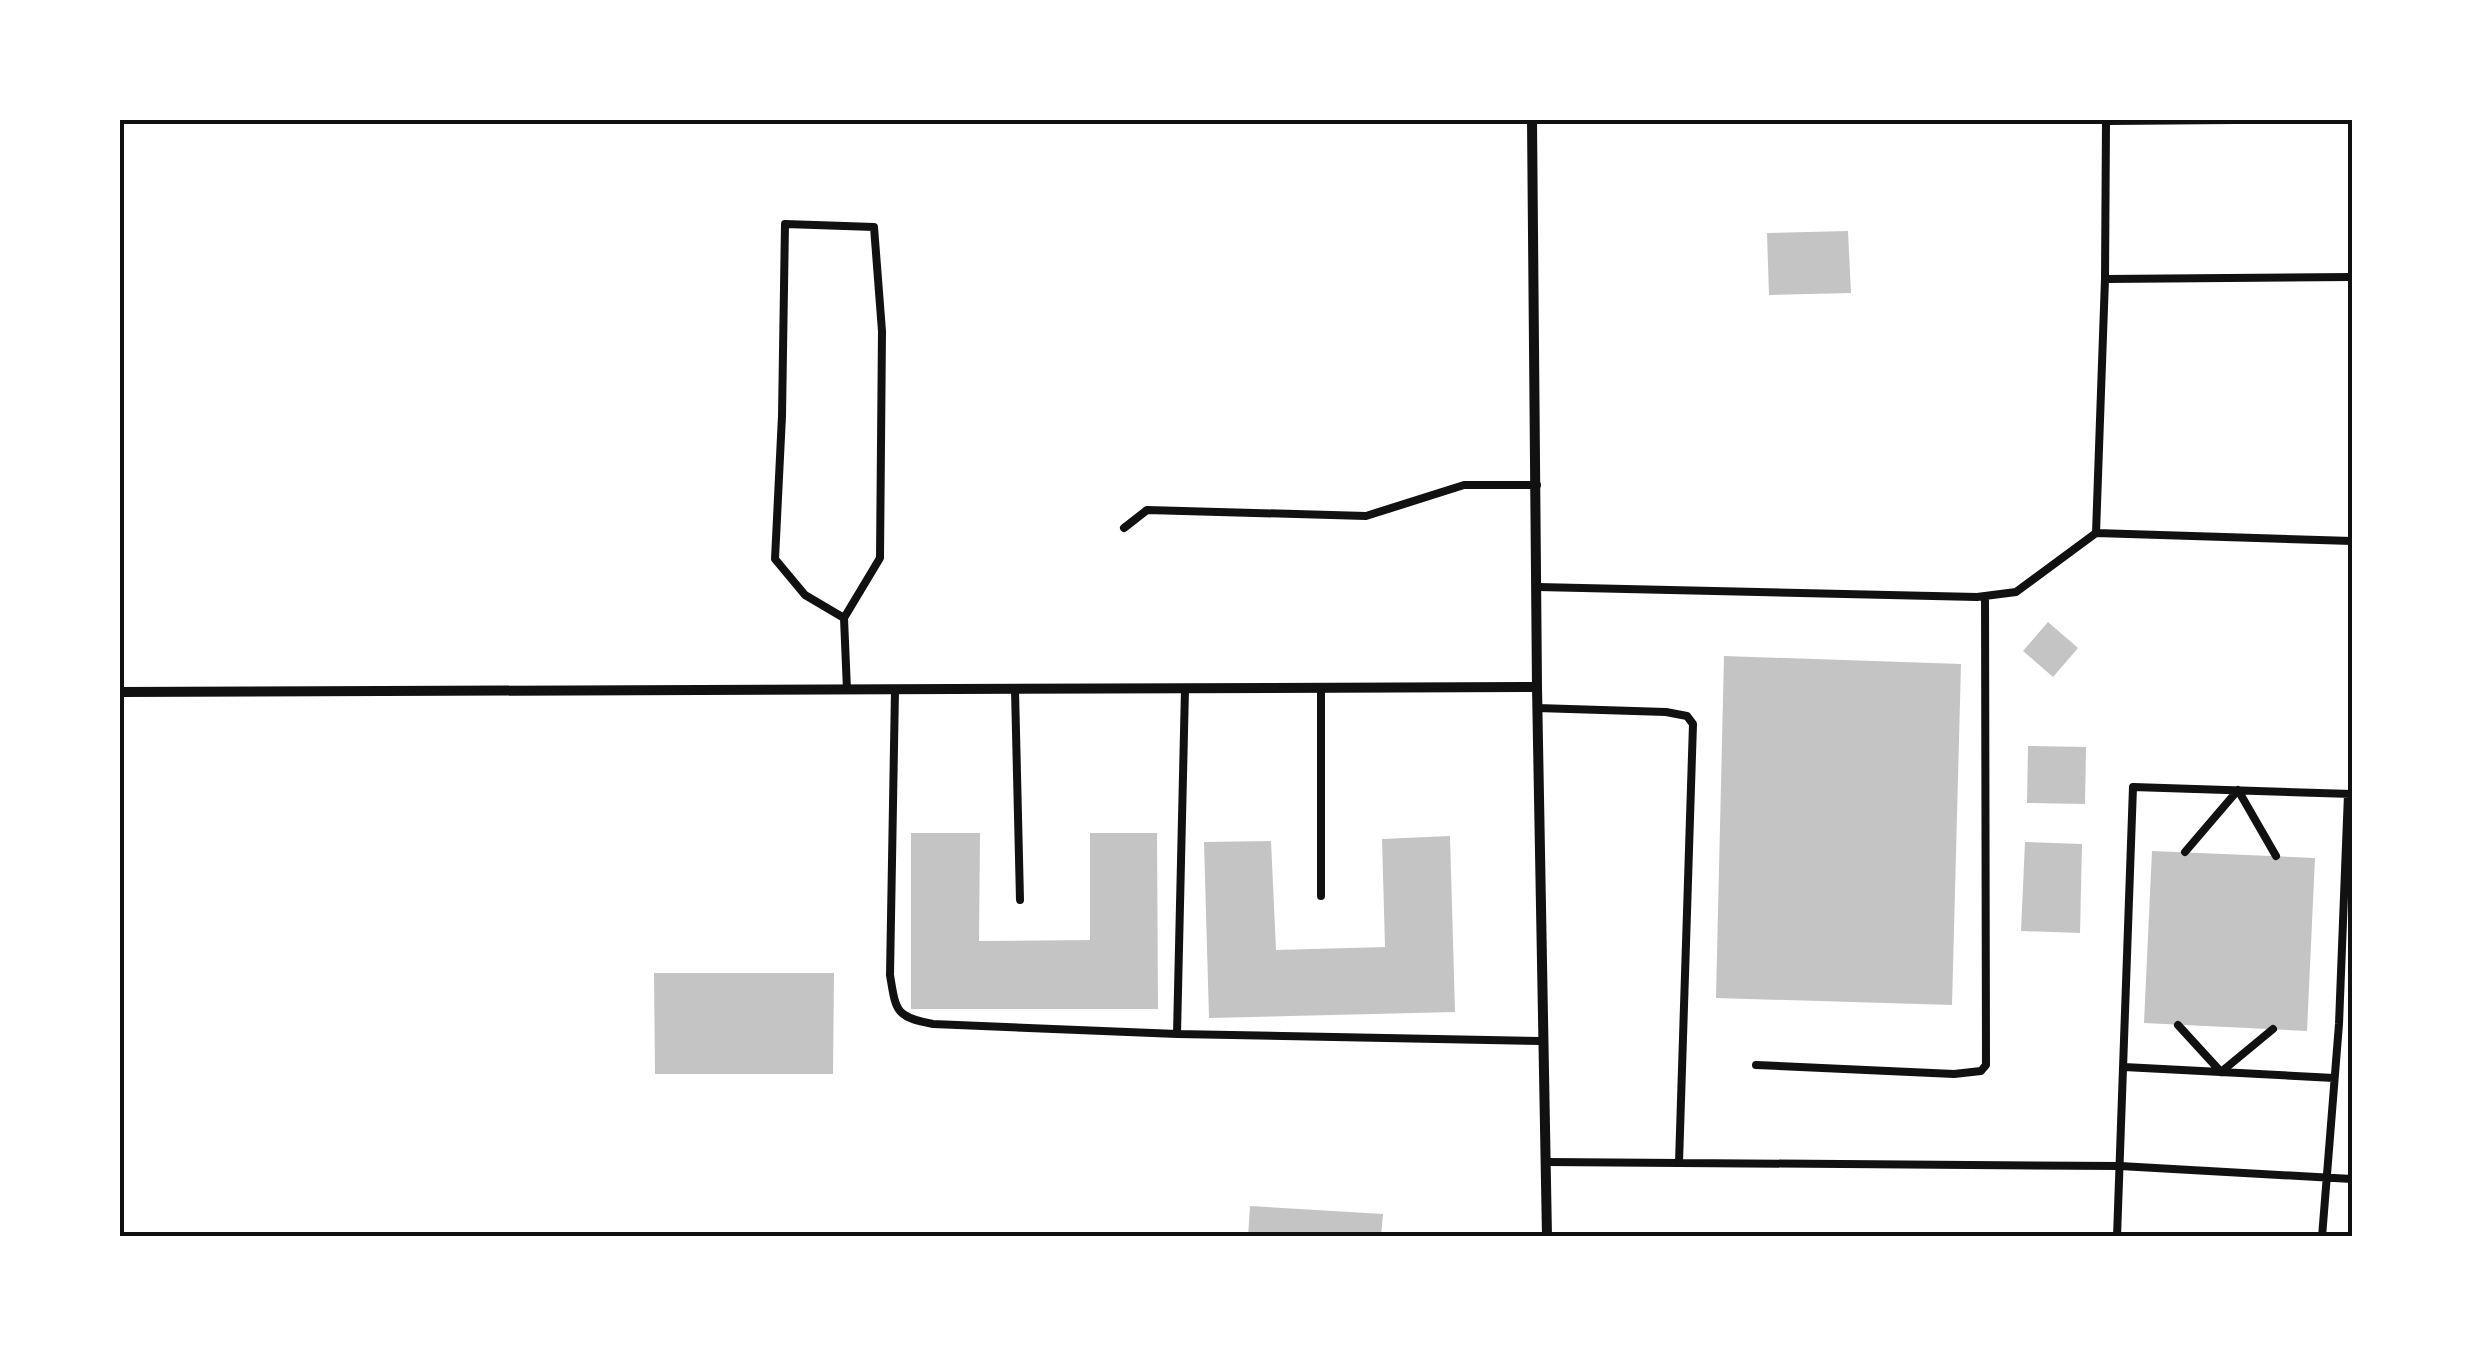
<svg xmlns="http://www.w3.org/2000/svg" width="2472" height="1357" font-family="'PT Sans',sans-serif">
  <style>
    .building { fill: #c4c4c4 }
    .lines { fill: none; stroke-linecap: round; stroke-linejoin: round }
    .service { stroke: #111; stroke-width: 8 }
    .minor { stroke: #111; stroke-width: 10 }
    .neatline { fill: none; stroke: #111; stroke-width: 4 }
  </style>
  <rect width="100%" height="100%" fill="#fff"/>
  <path class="building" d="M1848 231 1851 293 1769 295 1767 233Z
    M2048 622 2078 648 2053 677 2023 651Z
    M1724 656 1961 664 1952 1005 1716 998Z
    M2028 746 2086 747 2085 804 2027 803Z
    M911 833H980L979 941 1090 940V833H1157L1158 1009H911Z
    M1450 836 1455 1012 1209 1018 1204 842 1271 841 1276 950 1385 947 1382 839Z
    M2025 842 2082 844 2080 933 2021 931Z
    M2152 851 2315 858 2307 1031 2144 1023Z
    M654 973H834L833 1074H655Z
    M1250 1206 1383 1214 1381 1237H1248Z"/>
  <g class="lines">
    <path class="service" d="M2105 279 2352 277
      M1124 528 1147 510 1366 516 1464 485H1537
      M2096 533 2105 279 2106 121 2235 120
      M1538 587 1977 597 2016 592 2096 533 2352 541
      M844 618 805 595 775 559 782 416 785 224 874 227 882 331 880 558 844 618 847 690
      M895 690 890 975C896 1011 895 1017 933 1024L1177 1034 1543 1041
      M1015 690 1020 900
      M1537 708 1666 712 1687 716 1693 724 1679 1163
      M2185 852 2238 790 2276 856
      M1321 896V688
      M2178 1025 2221 1072 2273 1029
      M1177 1034 1185 689
      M1756 1065 1954 1074 1981 1071 1986 1065 1985 596
      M2124 1067 2334 1078
      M1546 1162 2120 1166 2352 1179
      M2117 1237 2133 787 2352 794
      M2322 1237 2339 1024 2348 794"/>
    <path class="minor" d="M1532 120 1537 687 1547 1237
      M120 692 1537 687"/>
  </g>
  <rect width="2472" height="1357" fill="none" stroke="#ffffff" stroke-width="245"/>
  <rect x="122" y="122" width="2228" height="1112" class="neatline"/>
</svg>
